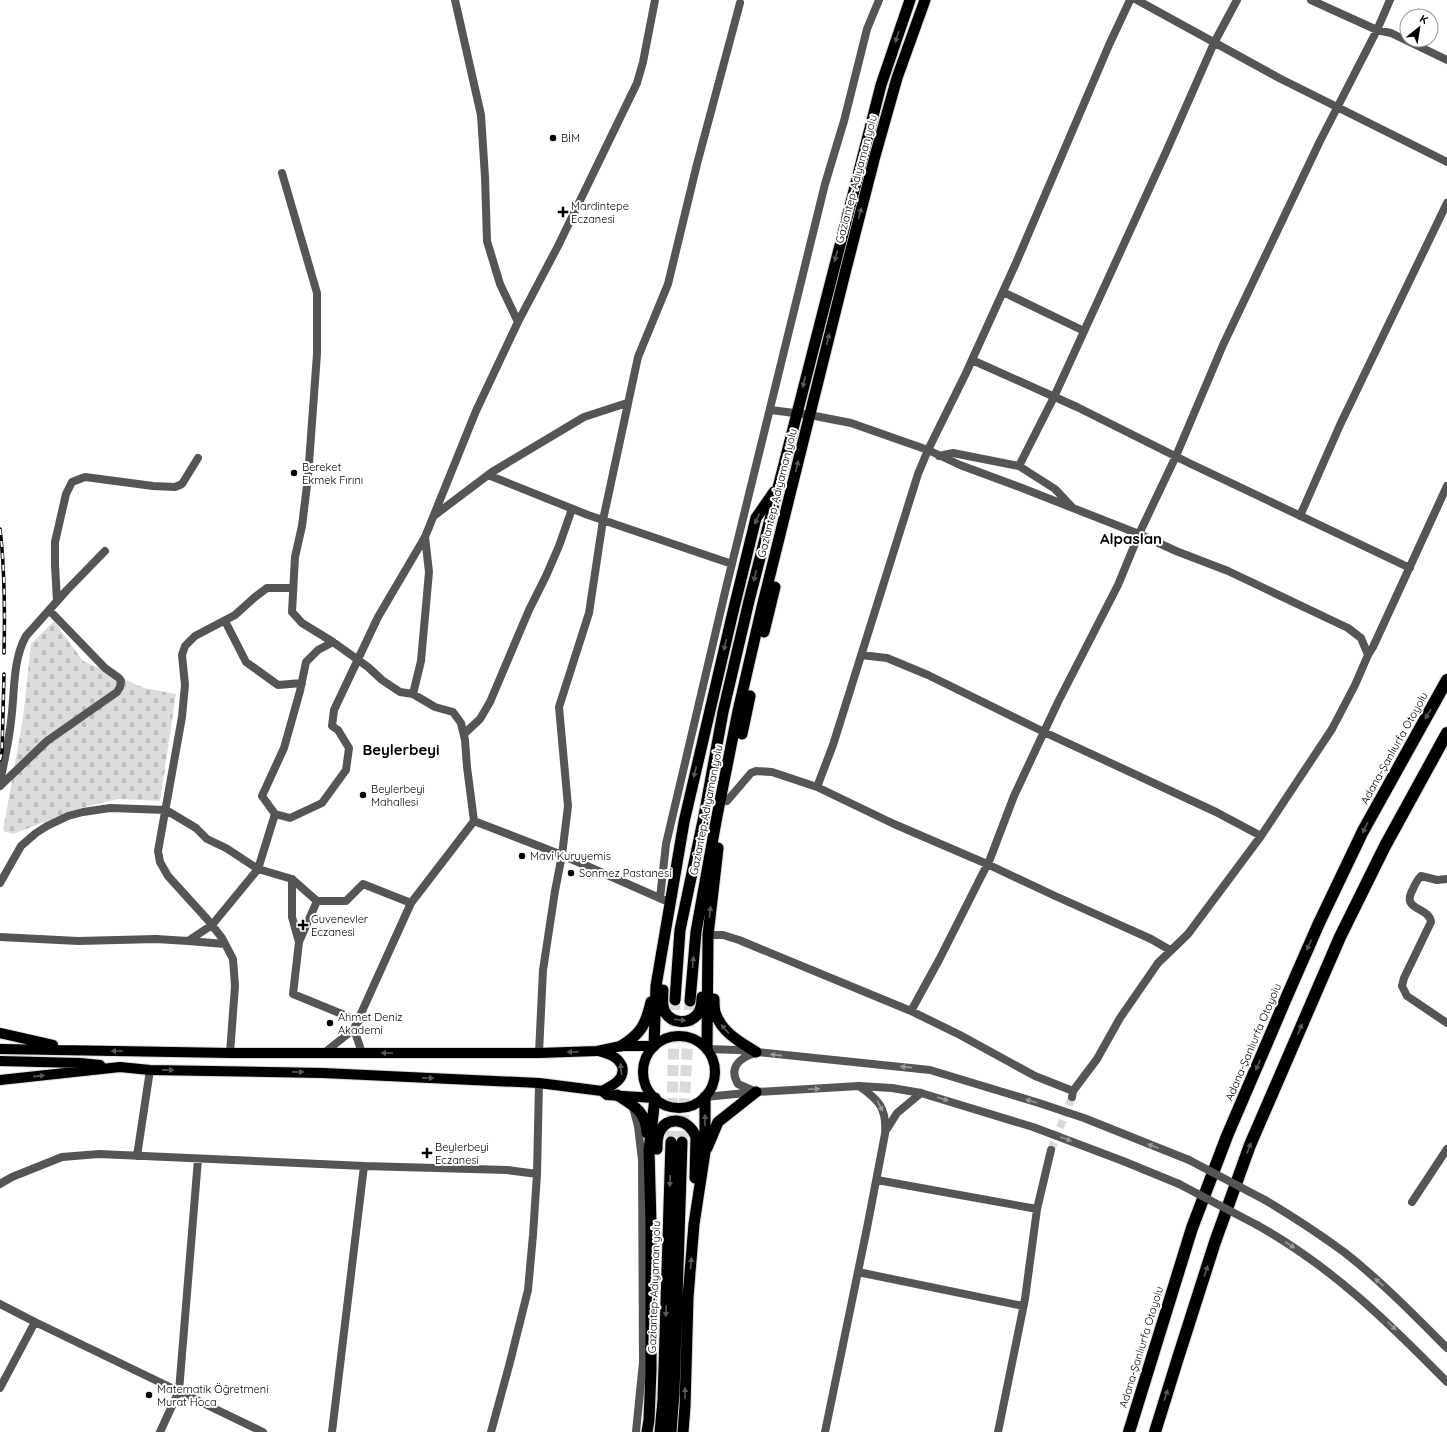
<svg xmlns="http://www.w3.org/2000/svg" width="1447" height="1432" font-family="Quicksand,sans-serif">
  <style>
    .cemetery { fill: url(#cemetery-stones) }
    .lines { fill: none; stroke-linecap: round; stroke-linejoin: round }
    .minor-tunnel { stroke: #d9d9d9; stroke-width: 8; stroke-dasharray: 8 4; stroke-linecap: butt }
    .trunk-tunnel { stroke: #d9d9d9; stroke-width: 11; stroke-dasharray: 11 5.5; stroke-linecap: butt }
    .primary-casing { stroke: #dbdbdb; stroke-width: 12 }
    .trunk-casing { stroke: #dbdbdb; stroke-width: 13 }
    .motorway-casing { stroke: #dbdbdb; stroke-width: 14 }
    .minor { stroke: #555; stroke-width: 8 }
    .tertiary { stroke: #555; stroke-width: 8 }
    .primary { stroke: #000; stroke-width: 10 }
    .trunk { stroke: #000; stroke-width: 11 }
    .motorway { stroke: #000; stroke-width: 12 }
    .rail-casing { stroke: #000; stroke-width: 3.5 }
    .rail { stroke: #fff; stroke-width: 2; stroke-dasharray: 6; stroke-linecap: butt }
    .tertiary-bridge { stroke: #555; stroke-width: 8 }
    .oneway { fill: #595959 }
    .oneway2 { fill: #999 }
    .poi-dot { fill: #000; stroke: #fff; stroke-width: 1.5 }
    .labels { text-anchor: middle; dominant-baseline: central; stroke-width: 4; stroke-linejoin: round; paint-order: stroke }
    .poi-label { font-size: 11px; fill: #000; stroke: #fff; text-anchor: start }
    .street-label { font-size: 11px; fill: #000; stroke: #fff }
    .district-label { font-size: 15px; font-weight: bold; fill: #000; stroke: #fff }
  </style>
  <defs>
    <pattern id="cemetery-stones" width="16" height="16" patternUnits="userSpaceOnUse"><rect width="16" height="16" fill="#dcdcdc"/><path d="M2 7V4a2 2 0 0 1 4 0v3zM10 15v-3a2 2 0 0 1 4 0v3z" fill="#bbb"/></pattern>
  </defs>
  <rect width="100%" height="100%" fill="#fff"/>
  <path class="cemetery" d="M54 621 83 661 144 688 176 694 160 801 118 799 81 808 13 834 3 831 23 718 31 644Z"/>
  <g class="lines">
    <path class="minor-tunnel" d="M1051 1150 1072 1097"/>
    <path class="trunk-tunnel" d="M671 1142 675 1000
      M682 1142 690 1001"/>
    <defs>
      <path id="primary" d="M0 1033 53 1045
        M643 1072a36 36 0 1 1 72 0a36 36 0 1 1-72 0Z
        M0 1049 230 1053H539L597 1051 621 1046H654
        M599 1051C604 1053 610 1054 614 1057 618 1059 620 1062 622 1066 626 1080 611 1086 602 1091
        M0 1061 80 1063 100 1065
        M0 1080 120 1067 150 1070 323 1073 539 1083 602 1091 607 1095 655 1098"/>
      <path id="trunk" d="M764 632 775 587
        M742 734 750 696
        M663 990C663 997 661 1005 665 1012 671 1023 688 1025 697 1015 701 1010 702 1003 702 997
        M714 999C714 1004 714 1008 715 1012 721 1032 740 1042 756 1052
        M675 1000 680 930 704 816 723 712 749 601 881 85 910 0
        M690 1001 696 932 717 816 738 711 762 607 845 273 875 156 897 78 925 0
        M621 1046C641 1034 646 1024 651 1002
        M654 1046 656 986 684 822 732 616 756 518 774 492
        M707 1049 708 935 718 848
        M617 1095C635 1106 646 1112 647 1133
        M707 1148 718 1122 756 1092
        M657 1149C657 1144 657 1138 659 1133 667 1114 689 1119 696 1137L695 1178
        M647 1432 649 1420 651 1370V1223L649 1150 655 1098
        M660 1432 663 1400 671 1142
        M671 1432 674 1393 682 1142
        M683 1432 685 1406 688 1297 694 1224 705 1152V1097"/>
      <path id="motorway" d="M1129 1432 1192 1228 1227 1136 1287 996 1319 923 1363 831 1447 680
        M1155 1432 1177 1361 1215 1242 1250 1145 1340 937 1385 846 1447 733"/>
    </defs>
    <use href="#primary" class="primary-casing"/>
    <use href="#trunk" class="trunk-casing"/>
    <use href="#motorway" class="motorway-casing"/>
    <path class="minor" d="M455 0 481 115 485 177 487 241 500 284 518 322
      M1137 0 1279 78 1447 162
      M1311 0 1377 30 1391 33 1447 60
      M282 173 317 293V354L308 477 302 526 295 557 292 612 302 623 333 642 368 667 382 680 400 692 413 694 435 707 453 712 461 723 465 740 467 767 474 821 411 903 354 1029 324 1053
      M1003 292 1084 331
      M972 360 1077 407 1189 463 1410 568
      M771 410 810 415 851 423 928 450 960 465 1022 488 1139 534 1176 551 1228 571 1348 628 1361 638 1368 655 1355 685 1332 729 1261 836 1188 934 1158 963 1120 1018 1097 1059 1073 1091 1072 1097
      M939 456 953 453 1019 466 1055 489 1072 507
      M1019 466 1054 397 1166 152 1214 43 1237 0
      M488 475 588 515 732 564
      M435 515 492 472 584 417 627 403
      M1300 516 1340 425 1447 203
      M57 601 55 565V542L66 494 72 482 85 477 153 486 175 487 182 484 198 458
      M225 621 246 662 278 685 302 683
      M861 655 887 658 928 675 1044 732 1216 812 1261 836
      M1368 655 1373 647 1447 486
      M413 694 421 661 429 572 425 537
      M464 734 480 719 490 702 529 610 546 576 559 546 572 509
      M0 782C4 762 9 741 11 721 15 693 12 661 26 636L67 590 105 551
      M0 786 47 741 117 692 120 687 121 681 119 678 105 668 49 610
      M817 787 833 745 918 474 928 450 966 373 1016 263 1109 45 1130 0
      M727 801 751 773 756 771 772 772 817 787 894 824 987 864 1053 895 1151 939 1170 950
      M275 814 290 818 322 803 346 770 349 748 338 730 332 726 334 710 378 617 425 537 476 411 518 322 558 246 637 83 643 62 655 0
      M474 821 562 855 664 900
      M292 879V917L299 942
      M1447 879 1437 880 1421 876C1418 879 1415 884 1413 889 1400 911 1429 906 1431 922L1404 978 1402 986 1407 996 1447 1023
      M0 883 21 846 36 833 47 826 68 816 83 812 110 808 166 810 196 828 207 839 226 848 258 869 292 879 317 901
      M660 898 666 844 726 588 825 184 844 121 867 29 879 0
      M708 935H723L739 940 911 1011 960 1035 1035 1076 1073 1091
      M0 937 78 941 156 939 188 941 212 925 258 869 275 814 262 796 284 748 300 691 306 662 318 650 333 642
      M188 941 225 944
      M911 1011 939 960 990 859 1014 796 1058 702 1118 585 1139 534 1176 456 1223 345 1320 141 1377 30 1390 0
      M359 1021 293 994 299 942 317 901H346L363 884 411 903
      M354 1029 362 1053
      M230 1053 235 986 233 959 222 938 207 919 168 876 160 862 158 851 182 717 185 685 182 655 185 646 195 636 235 615 255 597 267 588H293
      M539 1053 543 970 555 891 562 855 568 806 559 707 589 613 603 520 638 357 668 284 697 164 740 3
      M632 1104 638 1126 642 1160 643 1362 636 1432
      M887 1129 897 1113 921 1093
      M137 1156 150 1070
      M877 1180 1037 1209
      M0 1184 12 1177 62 1157 99 1154 364 1166 507 1170 537 1174
      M1412 1202 1447 1149
      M858 1272 1023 1306
      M0 1304 35 1322 263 1432
      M0 1388 35 1322
      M160 1432 179 1391 198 1159
      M332 1432 364 1166
      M491 1432 510 1362 528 1290 533 1235 537 1174 539 1083
      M825 1432 867 1228 885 1134C887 1108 879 1100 859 1086
      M998 1432 1025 1299 1037 1209 1051 1150"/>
    <path class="tertiary" d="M707 1049 738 1050 930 1070 1039 1103 1084 1118 1189 1160
      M754 1091 738 1084C728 1067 740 1058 755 1053
      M705 1097 756 1092 859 1086 892 1088 921 1093 1033 1127 1123 1161 1179 1184
      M1265 1200C1292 1216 1318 1233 1344 1252 1381 1281 1414 1315 1447 1348
      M1257 1225C1332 1267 1387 1321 1447 1382"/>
    <use href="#primary" class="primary"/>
    <use href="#trunk" class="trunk"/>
    <use href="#motorway" class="motorway"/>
    <defs>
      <path id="rail" d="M0 529C5 571 5 611 4 653
        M0 760 2 752 4 674"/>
    </defs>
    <use href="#rail" class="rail-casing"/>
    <use href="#rail" class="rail"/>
    <path class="tertiary-bridge" d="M1189 1160 1265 1200
      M1179 1184 1257 1225"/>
  </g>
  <defs><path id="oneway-solid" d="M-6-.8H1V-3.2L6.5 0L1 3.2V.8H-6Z"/></defs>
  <g class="oneway">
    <use href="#oneway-solid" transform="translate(897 37) rotate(108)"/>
    <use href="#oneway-solid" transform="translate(860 213) rotate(-75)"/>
    <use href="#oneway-solid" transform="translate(836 256) rotate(105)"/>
    <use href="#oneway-solid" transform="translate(828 339) rotate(-76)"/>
    <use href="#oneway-solid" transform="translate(804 382) rotate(104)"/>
    <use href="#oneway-solid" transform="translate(797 466) rotate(-76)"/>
    <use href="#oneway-solid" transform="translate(757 519) rotate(114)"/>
    <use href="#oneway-solid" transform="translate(755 576) rotate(104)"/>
    <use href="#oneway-solid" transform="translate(725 645) rotate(103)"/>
    <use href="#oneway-solid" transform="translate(1428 714) rotate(120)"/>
    <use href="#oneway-solid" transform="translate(695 772) rotate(103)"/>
    <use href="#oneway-solid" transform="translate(1365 828) rotate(118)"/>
    <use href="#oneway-solid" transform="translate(710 912) rotate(-83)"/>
    <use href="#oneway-solid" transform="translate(1309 945) rotate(114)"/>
    <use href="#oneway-solid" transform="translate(693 962) rotate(-85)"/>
    <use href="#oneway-solid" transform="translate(680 1020) rotate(7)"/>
    <use href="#oneway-solid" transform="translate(725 1029) rotate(-131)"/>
    <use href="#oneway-solid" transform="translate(1300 1029) rotate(-67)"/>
    <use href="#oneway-solid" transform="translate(117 1051) rotate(-179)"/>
    <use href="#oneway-solid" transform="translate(573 1052) rotate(178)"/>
    <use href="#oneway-solid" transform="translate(387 1053) rotate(-180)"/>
    <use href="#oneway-solid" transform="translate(1258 1065) rotate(113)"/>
    <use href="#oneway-solid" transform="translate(621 1069) rotate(-96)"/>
    <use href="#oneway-solid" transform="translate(168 1070) rotate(1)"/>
    <use href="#oneway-solid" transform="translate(298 1072) rotate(1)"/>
    <use href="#oneway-solid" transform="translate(39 1076) rotate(-6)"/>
    <use href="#oneway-solid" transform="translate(428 1078) rotate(3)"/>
    <use href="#oneway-solid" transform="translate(705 1120) rotate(-89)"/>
    <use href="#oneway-solid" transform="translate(1249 1148) rotate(-69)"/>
    <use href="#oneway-solid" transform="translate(670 1181) rotate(92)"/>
    <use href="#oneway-solid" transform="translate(691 1263) rotate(-85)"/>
    <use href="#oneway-solid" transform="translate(1206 1271) rotate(-72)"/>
    <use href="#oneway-solid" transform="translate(666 1311) rotate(92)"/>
    <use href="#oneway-solid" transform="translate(685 1393) rotate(-88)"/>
    <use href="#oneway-solid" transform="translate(1166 1395) rotate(-73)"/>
  </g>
  <g class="oneway2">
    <use href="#oneway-solid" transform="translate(776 1055) rotate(-174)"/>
    <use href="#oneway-solid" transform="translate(906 1067) rotate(-174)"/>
    <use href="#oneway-solid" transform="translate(814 1089) rotate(-3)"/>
    <use href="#oneway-solid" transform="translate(943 1099) rotate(17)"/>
    <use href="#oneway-solid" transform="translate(1031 1101) rotate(-163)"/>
    <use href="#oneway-solid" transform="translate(880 1106) rotate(63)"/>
    <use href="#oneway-solid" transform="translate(1066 1139) rotate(20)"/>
    <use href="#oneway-solid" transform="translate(1153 1146) rotate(-159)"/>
    <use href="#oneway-solid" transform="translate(1290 1245) rotate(33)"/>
    <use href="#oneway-solid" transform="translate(1379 1282) rotate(-138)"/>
    <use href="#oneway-solid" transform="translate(1392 1326) rotate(45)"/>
  </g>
  <g class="poi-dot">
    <circle cx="553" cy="138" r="4"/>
    <path d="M561 206h4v4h4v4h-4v4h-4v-4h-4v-4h4z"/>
    <circle cx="294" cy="473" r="4"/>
    <circle cx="363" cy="795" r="4"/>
    <circle cx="522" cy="856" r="4"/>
    <circle cx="571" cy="873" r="4"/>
    <path d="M301 919h4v4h4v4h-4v4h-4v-4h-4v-4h4z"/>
    <circle cx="330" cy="1023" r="4"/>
    <path d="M425 1147h4v4h4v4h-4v4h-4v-4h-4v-4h4z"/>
    <circle cx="149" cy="1395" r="4"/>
  </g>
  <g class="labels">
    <g class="poi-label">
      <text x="561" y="138">BİM</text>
      <text x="571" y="206">Mardintepe<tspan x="571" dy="13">Eczanesi</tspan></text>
      <text x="302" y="467">Bereket<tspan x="302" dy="13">Ekmek Fırını</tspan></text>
      <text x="371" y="789">Beylerbeyi<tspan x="371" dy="13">Mahallesi</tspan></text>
      <text x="530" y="856">Mavi Kuruyemis</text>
      <text x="579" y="873">Sonmez Pastanesi</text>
      <text x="311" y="919">Guvenevler<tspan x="311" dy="13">Eczanesi</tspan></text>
      <text x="338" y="1017">Ahmet Deniz<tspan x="338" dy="13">Akademi</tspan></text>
      <text x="435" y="1147">Beylerbeyi<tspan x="435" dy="13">Eczanesi</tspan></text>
      <text x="157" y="1389">Matematik Öğretmeni<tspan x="157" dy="13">Murat Hoca</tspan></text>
    </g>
    <g class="street-label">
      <text transform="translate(856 179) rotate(-75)">Gaziantep-Adıyaman yolu</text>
      <text transform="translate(777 493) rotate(-76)">Gaziantep-Adıyaman yolu</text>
      <text transform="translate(1394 748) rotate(-61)">Adana-Şanlıurfa Otoyolu</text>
      <text transform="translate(706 810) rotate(-79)">Gaziantep-Adıyaman yolu</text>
      <text transform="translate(1253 1042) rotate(-67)">Adana-Şanlıurfa Otoyolu</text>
      <text transform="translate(654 1287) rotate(-88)">Gaziantep-Adıyaman yolu</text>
      <text transform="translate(1141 1347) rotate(-73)">Adana-Şanlıurfa Otoyolu</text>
    </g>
    <g class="district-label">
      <text x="1131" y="538">Alpaslan</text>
      <text x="401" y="749">Beylerbeyi</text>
    </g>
  </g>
  <g transform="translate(1419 28) rotate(30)"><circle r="19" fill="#ffffff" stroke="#999999"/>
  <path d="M0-3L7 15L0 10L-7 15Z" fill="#000000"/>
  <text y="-6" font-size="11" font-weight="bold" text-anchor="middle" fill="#000000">K</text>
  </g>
</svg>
